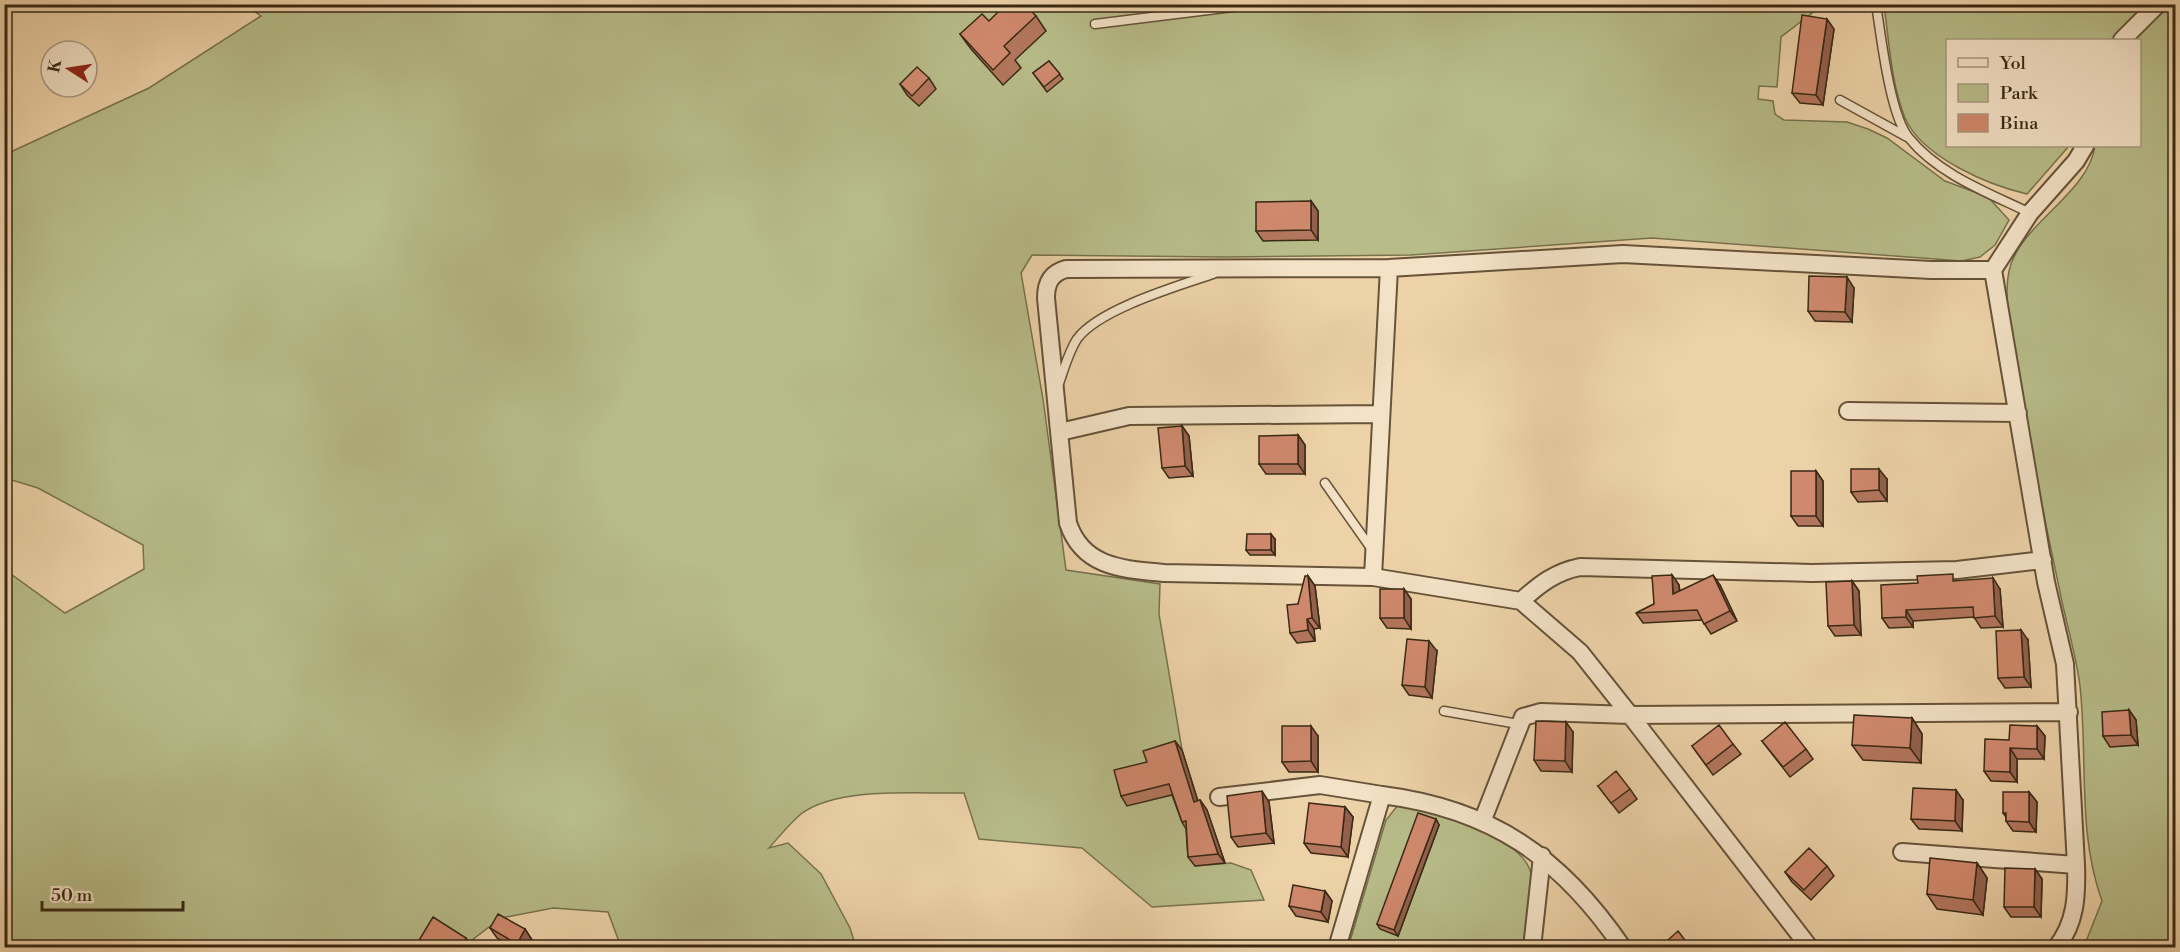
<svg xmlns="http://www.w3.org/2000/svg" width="2180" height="952" font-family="'Libre Bodoni',serif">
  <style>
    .green { fill: #b7bc89; stroke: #78724e; stroke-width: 1.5 }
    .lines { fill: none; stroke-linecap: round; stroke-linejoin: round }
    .service-casing { stroke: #665339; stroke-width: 11 }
    .minor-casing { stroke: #665339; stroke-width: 20 }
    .service { stroke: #f3e2c6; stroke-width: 8 }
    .minor { stroke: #f3e2c6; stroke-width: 16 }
    .wall { fill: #b3765e; stroke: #392914; stroke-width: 1.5 }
    .shaded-wall { fill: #92604c; stroke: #392914; stroke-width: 1.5 }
    .building { fill: #d0896d; stroke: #392914; stroke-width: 1.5 }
  </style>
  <rect width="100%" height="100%" fill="#edd2a8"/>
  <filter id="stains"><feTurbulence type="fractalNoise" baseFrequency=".00333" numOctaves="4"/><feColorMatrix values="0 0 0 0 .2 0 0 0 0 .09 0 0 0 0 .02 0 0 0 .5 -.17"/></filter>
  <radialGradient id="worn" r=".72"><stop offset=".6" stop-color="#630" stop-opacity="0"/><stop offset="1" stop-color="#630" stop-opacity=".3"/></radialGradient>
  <path class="green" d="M1824 4 1781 37 1777 87 1759 86 1758 99 1773 101 1775 114 1784 120 1847 122 1868 129 1887 138 1945 181 1988 197 2009 220 1995 245 1980 257 1962 261 1652 238 1411 255 1224 257 1032 255 1021 273 1043 399 1066 570 1160 584 1159 614 1182 750 1170 776 1194 847 1195 866 1231 863 1251 870 1264 900 1152 907 1082 848 979 839 964 793C919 794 838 786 801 814 789 824 779 837 769 848L788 843 821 874 850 928 856 947H621L608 912 553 908 501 918 468 943 438 922 414 947 5 948V590L12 575 65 613 144 569 143 545 38 488 5 478 4 155 149 88 261 16 245 5Z
    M1884 5V4L2144 5 2111 40H1948V146H2069L2027 194C1988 185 1922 157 1905 118 1891 83 1889 41 1884 5Z
    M2175 5V947H2077L2087 939 2102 901C2077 832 2088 758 2080 686 2076 654 2066 623 2060 592 2045 521 2030 450 2020 379 2015 346 2002 304 2009 271 2019 224 2088 195 2095 146H2140V40H2130L2149 21Z
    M1398 805C1431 808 1518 836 1530 870 1538 892 1528 925 1526 947L1348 948 1386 820Z"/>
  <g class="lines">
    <defs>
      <path id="service" d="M1876 4C1881 36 1890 116 1909 138 1939 175 1989 193 2030 213
        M1095 24 1257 4
        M1840 100 1907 137
        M1058 386C1064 370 1068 353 1077 339 1099 309 1178 286 1213 274
        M1325 483 1373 551
        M1444 711 1518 724"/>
      <path id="minor" d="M2122 40 2158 4
        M1848 411 2018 413
        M1060 432 1129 416 1381 414
        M1373 577 1389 268
        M1521 601 1373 577 1164 573C1123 569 1083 568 1068 523L1046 298C1046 283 1051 273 1066 269L1389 268 1623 254 1931 270H1993
        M1630 715 2069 712
        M1630 715 1810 948
        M1219 797 1320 785 1382 795
        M1482 822 1523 717 1541 712 1630 715 1580 652 1521 601C1540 584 1555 572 1580 567L1812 573 1957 570 2043 560
        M1902 852 2076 865 2065 664 2046 582 1993 270 2030 213 2076 161 2085 146
        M1337 948 1382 795C1492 809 1561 857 1623 948
        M1532 948 1542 856
        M2056 948C2076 923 2077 896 2076 865"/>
    </defs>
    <use href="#service" class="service-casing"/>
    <use href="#minor" class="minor-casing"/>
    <use href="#service" class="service"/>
    <use href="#minor" class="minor"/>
  </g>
  <path class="wall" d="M1036 16 1046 31 1015 60 1021 68 1003 85 971 49 960 34 989 21Z
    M1834 29 1823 105 1800 103 1792 93Z
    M1049 61 1063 79 1047 92 1033 73Z
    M929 78 936 89 919 106 907 95 900 84Z
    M1311 201 1318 211V240L1263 241 1256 231Z
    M1854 288 1852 322 1815 321 1808 311Z
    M1182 426 1189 436 1193 476 1169 478 1162 468Z
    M1298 435 1305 445V474H1266L1259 464Z
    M1816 471 1823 481V526H1798L1791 516Z
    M1887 479V501L1858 502 1851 492Z
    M1275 539V555H1250L1246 550Z
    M1672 575 1679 585 1680 591 1720 585 1737 621 1711 634 1702 620 1643 623 1636 613 1654 604Z
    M1308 576 1315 586 1320 628 1314 629 1315 641 1297 643 1290 633 1298 604Z
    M1852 581 1859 591 1861 635 1835 636 1828 626Z
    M1957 581 2000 589 2003 627 1981 628 1974 617 1913 621V627L1889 628 1882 618 1918 583Z
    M1404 589 1411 599V629L1387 628 1380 618Z
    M2028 640 2031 687 2005 688 1998 678Z
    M1437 651 1432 698 1409 695 1402 685Z
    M2129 710 2136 720 2138 745 2110 747 2103 736Z
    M1912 718 1922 734 1921 763 1863 760 1852 745Z
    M2037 726 2045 736 2044 759H2017V782L1991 781 1984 771 2009 740Z
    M1573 732 1572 772 1541 771 1534 760Z
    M1318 736V772H1289L1282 762Z
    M1175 741 1182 750 1198 801 1200 800 1207 810 1225 863 1195 866 1188 857 1186 829 1182 822 1172 795 1127 806 1121 796 1147 762Z
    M1762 741 1806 749 1813 759 1790 777Z
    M1733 744 1741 754 1713 775 1692 746Z
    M1598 786 1630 789 1637 799 1619 813Z
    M2029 792 2037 802 2036 832 2013 831 2006 821V817L2003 813Z
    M1963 800 1962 831 1919 829 1911 819Z
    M1269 802 1274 843 1238 847 1231 837Z
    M1345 807 1353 817 1348 857 1311 853 1304 843Z
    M1436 819 1439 825 1398 936 1380 929 1377 924Z
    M1977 863 1987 878 1983 915 1937 909 1927 894Z
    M1827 866 1834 876 1811 900 1792 882 1785 872Z
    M2035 869 2042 879 2041 917H2011L2004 907Z
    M1325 891 1332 901 1328 922 1296 916 1289 906Z
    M490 928 525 929 532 940 527 948H513L497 938Z"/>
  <path class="shaded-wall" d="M1827 19 1834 29 1823 105 1816 95Z
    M1311 201 1318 211V240L1311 230Z
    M1847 277 1854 288 1852 322 1845 312Z
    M1182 426 1189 436 1193 476 1185 466Z
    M1298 435 1305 445V474L1298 464Z
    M1879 469 1887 479V501L1879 490Z
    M1816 471 1823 481V526L1816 516Z
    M1271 534 1275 539V555L1271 550Z
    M1672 575 1679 585 1680 605 1673 594Z
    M1713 575 1720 585 1737 621 1730 611Z
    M1308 576 1315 586 1320 628 1312 618Z
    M1993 578 2000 589 2003 627 1995 616Z
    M1852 581 1859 591 1861 635 1854 625Z
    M1404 589 1411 599V629L1404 618Z
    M1906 610 1913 621V627L1906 617Z
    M1307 619 1314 629 1315 641 1308 630Z
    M2021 630 2028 640 2031 687 2024 677Z
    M1429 641 1437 651 1432 698 1425 687Z
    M2129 710 2136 720 2138 745 2131 735Z
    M1912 718 1922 734 1921 763 1910 748Z
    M1566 722 1573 732 1572 772 1565 761Z
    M1311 726 1318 736V772L1311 761Z
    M2037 726 2045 736 2044 759 2037 749Z
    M1175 741 1182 750 1201 812 1194 802Z
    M2010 748 2017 759V782L2010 772Z
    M1956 790 1963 800 1962 831 1955 821Z
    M1262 791 1269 802 1274 843 1266 833Z
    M2029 792 2037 802 2036 832 2029 822Z
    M1200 800 1207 810 1225 863 1218 854Z
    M1345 807 1353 817 1348 857 1341 847Z
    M1436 819 1439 825 1398 936 1394 930Z
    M1977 863 1987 878 1983 915 1973 900Z
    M2035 869 2042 879 2041 917 2034 907Z
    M1325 891 1332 901 1328 922 1321 912Z
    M525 929 532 940 527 948H519L517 944Z
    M466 938 473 948H460Z"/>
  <path class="building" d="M1006 4H1025L1036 16 1004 46 1010 53 993 70 960 34 982 14 989 21Z
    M1802 15 1827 19 1816 95 1792 93Z
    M1049 61 1060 74 1044 87 1033 73Z
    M917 67 929 78 912 96 900 84Z
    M1311 201V230L1256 231V202Z
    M1809 276 1847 277 1845 312 1808 311Z
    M1182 426 1185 466 1162 468 1158 428Z
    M1298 435V464H1259V436Z
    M1851 469H1879V490L1851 492Z
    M1791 471H1816V516H1791Z
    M1247 534H1271V550H1246Z
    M1953 574V581L1993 578 1995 616 1974 618 1973 607 1906 610V617L1882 618 1881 585 1918 583 1917 576Z
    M1672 575 1673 594 1713 575 1730 611 1704 624 1697 610 1636 613 1654 604 1652 576Z
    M1305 576H1308L1312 618 1307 619 1308 630 1290 633 1287 605 1298 604Z
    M1852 581 1854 625 1828 626 1826 582Z
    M1380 589H1404V618H1380Z
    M2021 630 2024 677 1998 678 1996 631Z
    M1407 639 1429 641 1425 687 1402 685Z
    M2129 710 2131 735 2103 736 2102 712Z
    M1854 715 1912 718 1910 748 1852 745Z
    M1536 721 1566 722 1565 761 1534 760Z
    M1785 722 1806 749 1783 767 1762 741Z
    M1719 725 1733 744 1706 765 1692 746Z
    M2010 725 2037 726V749L2010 748V772L1984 771 1985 739 2009 740Z
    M1282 726H1311V761L1282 762Z
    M1175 741 1194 802 1200 800 1218 854 1188 857 1186 821 1182 822 1169 784 1121 796 1114 770 1147 762 1143 751Z
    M1616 771 1630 789 1611 803 1598 786Z
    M1913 788 1956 790 1955 821 1911 819Z
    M1262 791 1266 833 1231 837 1227 796Z
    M2003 792H2029V822L2006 821V813H2003Z
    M1309 803 1345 807 1341 847 1304 843Z
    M1418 813 1436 819 1394 930 1377 924Z
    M1809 848 1827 866 1804 890 1785 872Z
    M1930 858 1977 863 1973 900 1927 894Z
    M2005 868 2035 869 2034 907H2004Z
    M1293 885 1325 891 1321 912 1289 906Z
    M498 914 525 929 517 944 490 928Z
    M433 917 466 938 460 948H417L415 947Z
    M1678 931 1691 948H1659Z"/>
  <rect width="2180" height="952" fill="none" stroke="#edd2a8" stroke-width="24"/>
  <rect x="6" y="6" width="2168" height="940" fill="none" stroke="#392914" stroke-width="3"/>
  <rect x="12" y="12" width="2156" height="928" fill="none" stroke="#392914" stroke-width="1.5"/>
  <rect x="1946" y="39" width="195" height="108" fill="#f3e2c6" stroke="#a9987f" stroke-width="1.5"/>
  <rect x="1958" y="58" width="30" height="9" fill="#f3e2c6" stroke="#a9987f" stroke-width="1.5"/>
  <text x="2000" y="69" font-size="18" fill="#392914">Yol</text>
  <rect x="1958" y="84" width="30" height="18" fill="#b7bc89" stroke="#a9987f" stroke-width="1.5"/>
  <text x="2000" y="99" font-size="18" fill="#392914">Park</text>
  <rect x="1958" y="114" width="30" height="18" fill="#d0896d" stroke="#a9987f" stroke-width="1.5"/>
  <text x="2000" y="129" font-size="18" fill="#392914">Bina</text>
  <g transform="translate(69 69) rotate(282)"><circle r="28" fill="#f3e2c6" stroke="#a9987f" stroke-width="1.5"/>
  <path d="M0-4.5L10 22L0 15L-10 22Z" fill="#8f2418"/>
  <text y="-9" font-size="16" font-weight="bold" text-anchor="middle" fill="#392914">K</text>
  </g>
  <path d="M42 901v9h141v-9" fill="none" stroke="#392914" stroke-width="3"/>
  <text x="51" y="901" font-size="18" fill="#392914" stroke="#f3e2c6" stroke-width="4.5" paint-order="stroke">50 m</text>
  <rect width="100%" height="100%" filter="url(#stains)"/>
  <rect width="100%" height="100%" fill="url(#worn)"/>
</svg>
